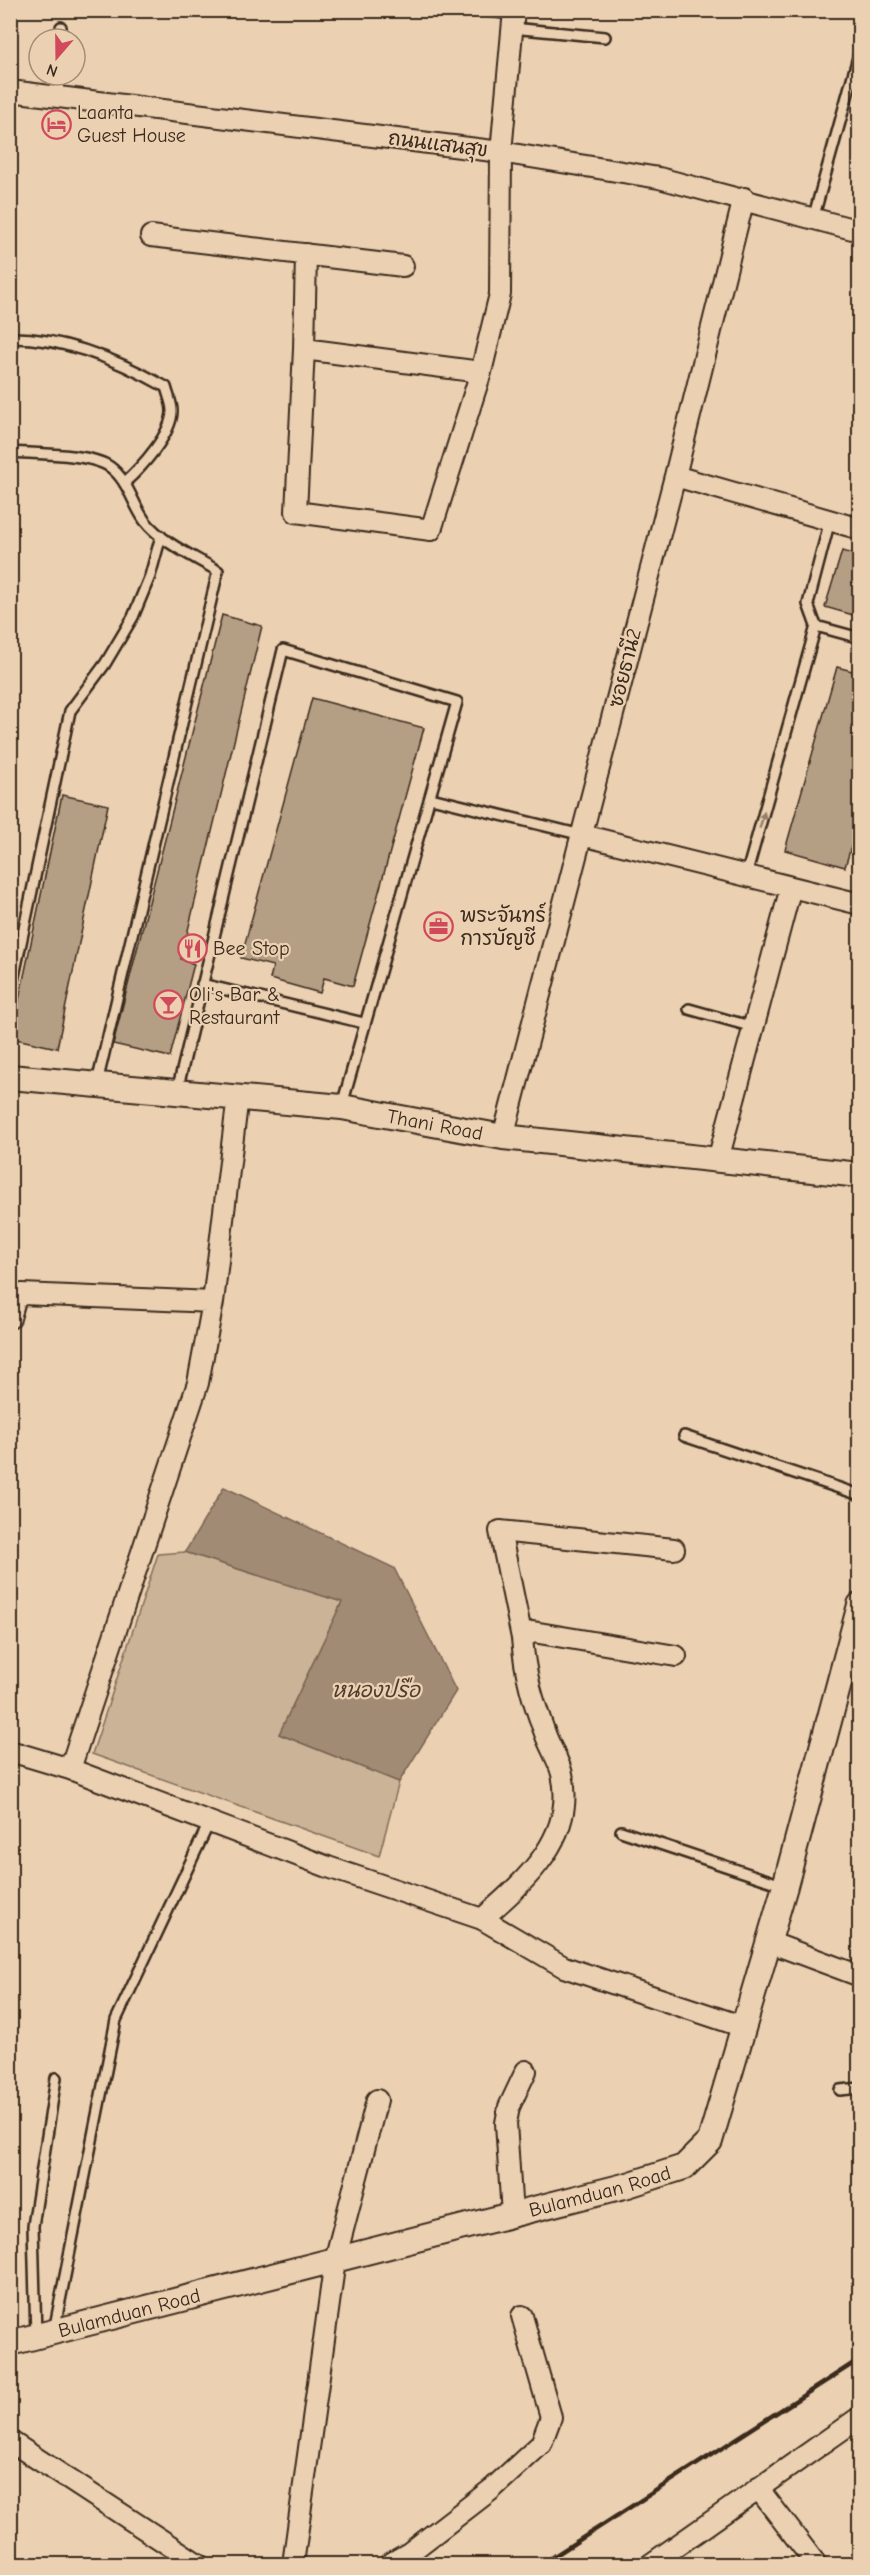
<svg xmlns="http://www.w3.org/2000/svg" width="870" height="2575" font-family="'Comic Neue','Playpen Sans Thai',sans-serif">
  <style>
    .green { fill: #cbb397; stroke: #836e5a; stroke-width: 1.5 }
    .water { fill: #a18b74; stroke: #786452; stroke-width: 1.5 }
    .building { fill: #b49e84; stroke: #3b2a1e; stroke-width: 1.5 }
    .lines { fill: none; stroke-linecap: round; stroke-linejoin: round }
    .service-casing { stroke: #3b2a1e; stroke-width: 14 }
    .minor-casing { stroke: #3b2a1e; stroke-width: 24 }
    .tertiary-casing { stroke: #3b2a1e; stroke-width: 28 }
    .service { stroke: #ebd1b2; stroke-width: 9 }
    .minor { stroke: #ebd1b2; stroke-width: 20 }
    .tertiary { stroke: #ebd1b2; stroke-width: 24 }
    .rail { stroke: #3b2a1e; stroke-width: 4.5 }
    .oneway { fill: #937e68 }
    .labels { text-anchor: middle; dominant-baseline: central; stroke-width: 4.5; stroke-linejoin: round; paint-order: stroke }
    .poi-label { font-size: 20px; fill: #3b2a1e; stroke: #ebd1b2; text-anchor: start }
    .street-label { font-size: 20px; fill: #3b2a1e; stroke: #ebd1b2 }
    .water-label { font-size: 21px; font-style: italic; fill: #4f3d2f; stroke: #ebd1b2 }
  </style>
  <rect width="100%" height="100%" fill="#ebd1b2"/>
  <filter id="ink" filterUnits="userSpaceOnUse"><feTurbulence type="fractalNoise" baseFrequency=".0167" numOctaves="2"/><feDisplacementMap in="SourceGraphic" scale="12" xChannelSelector="R" yChannelSelector="G"/><feConvolveMatrix kernelMatrix="1 2 1 2 8 2 1 2 1" color-interpolation-filters="sRGB"/></filter>
  <g filter="url(#ink)">
    <path class="green" d="M185 1552 342 1602 279 1734 399 1782 379 1856 92 1754 158 1554Z"/>
    <path class="water" d="M224 1487 394 1568 456 1691 399 1782 279 1734 342 1602 185 1552Z"/>
    <path class="building" d="M842 551 860 556V617L825 607Z
      M222 615 262 626 181 959 194 964 170 1057 113 1044Z
      M837 667 860 673V817L845 867 785 850Z
      M312 698 424 728 353 986 324 978 320 993 270 979 273 966 241 958Z
      M62 795 108 805 57 1048 11 1038Z"/>
    <g class="lines">
      <defs>
        <path id="service" d="M479 10 513 14
          M512 28 605 37
          M61 39V27
          M58 97 59 75
          M813 219 860 50
          M10 338C65 337 120 361 166 387 168 395 172 403 172 411 172 434 141 468 124 483
          M10 452C36 454 90 453 110 467 128 480 133 505 145 521 162 543 195 557 218 571L97 1083
          M830 520 808 604 816 626 860 638
          M431 798 582 835
          M746 876 816 626
          M202 984 364 1023
          M10 995 70 711 105 664 133 617 150 576 161 536
          M689 1009 753 1027
          M177 1091 283 650 457 702 342 1105
          M684 1436 860 1495
          M621 1831 785 1886
          M840 2090 860 2088
          M54 2331 116 2020 209 1823
          M36 2336 33 2226 56 2078"/>
        <path id="minor" d="M10 91 501 152 659 178 860 231
          M151 236 403 266
          M306 254 304 349 296 512 431 530 481 372 500 294 501 152 514 10
          M304 349 481 372
          M675 476 860 529
          M582 835 860 904
          M503 1137 675 476 744 198
          M718 1160 791 887
          M10 1318 15 1300 22 1294 213 1302
          M522 1638 500 1531 674 1549
          M10 1751 70 1769 328 1867 482 1919 564 1967 744 2027
          M70 1769 198 1383 213 1302 238 1096
          M482 1919C524 1882 577 1837 562 1774 559 1761 551 1749 546 1736 533 1701 525 1676 522 1638L533 1632 676 1656
          M769 1942 860 1976
          M512 2215 506 2123 509 2107 526 2071
          M10 2441 198 2564
          M758 2488 816 2564
          M293 2564 335 2260 377 2100
          M390 2564 409 2553 492 2489 541 2444 551 2417 522 2316
          M651 2564 860 2417"/>
        <g id="tertiary">
          <path id="s1" d="M10 1077 342 1107 503 1137 860 1175"/>
          <path id="s2" d="M10 2343 628 2185 684 2167 710 2141 785 1886 860 1605"/>
        </g>
      </defs>
      <use href="#service" class="service-casing"/>
      <use href="#minor" class="minor-casing"/>
      <use href="#tertiary" class="tertiary-casing"/>
      <use href="#service" class="service"/>
      <use href="#minor" class="minor"/>
      <use href="#tertiary" class="tertiary"/>
      <path class="rail" d="M542 2564 860 2359"/>
    </g>
    <defs><path id="oneway-solid" d="M-6-.8H1V-3.2L6.5 0L1 3.2V.8H-6Z" transform="scale(1.5)"/></defs>
    <use class="oneway" href="#oneway-solid" transform="translate(762 820) rotate(-74)"/>
  </g>
  <defs>
    <symbol id="hotel-ring" viewBox="-11 -11 22 22"><circle r="9.5" fill="#ebd1b2" stroke="#d1495b" stroke-width="1.5"/><path d="M-6-4.5h1.5V1H6V5H4.5V3h-9V5H-6ZM-4 0a1.8 1.8 0 1 1 3.6 0ZM.5 0V-2.5h3Q6-2.5 6 0Z" fill="#d1495b"/></symbol>
    <symbol id="office-ring" viewBox="-11 -11 22 22"><circle r="9.5" fill="#ebd1b2" stroke="#d1495b" stroke-width="1.5"/><path d="M-6-3h4V-5.5h4V-3h4V5H-6ZM-1-4.5V-3h2v-1.5ZM-6 0V1H6V0Z" fill="#d1495b"/></symbol>
    <symbol id="restaurant-ring" viewBox="-11 -11 22 22"><circle r="9.5" fill="#ebd1b2" stroke="#d1495b" stroke-width="1.5"/><path d="M-5-6h1v4h1v-4h1v4h1v-4h1v5L-1.5 .5V6h-2V.5L-5-1ZM5-6V6H3V1.5H1.5Q1.5-4 5-6Z" fill="#d1495b"/></symbol>
    <symbol id="bar-ring" viewBox="-11 -11 22 22"><circle r="9.5" fill="#ebd1b2" stroke="#d1495b" stroke-width="1.5"/><path d="M-6-5H6L.8 .8V4.5H3.5V6h-7V4.5H-.8V.8Z" fill="#d1495b"/></symbol>
  </defs>
  <g fill-rule="evenodd">
    <use href="#hotel-ring" x="40" y="108" width="33" height="33"/>
    <use href="#office-ring" x="422" y="910" width="33" height="33"/>
    <use href="#restaurant-ring" x="176" y="932" width="33" height="33"/>
    <use href="#bar-ring" x="152" y="988" width="33" height="33"/>
  </g>
  <g class="labels">
    <g class="poi-label">
      <text x="77" y="112">Laanta<tspan x="77" dy="23">Guest House</tspan></text>
      <text x="460" y="915">พระจันทร์<tspan x="460" dy="23">การบัญชี</tspan></text>
      <text x="213" y="948">Bee Stop</text>
      <text x="189" y="994">Oli's Bar &amp;<tspan x="189" dy="23">Restaurant</tspan></text>
    </g>
    <g class="street-label">
      <text transform="translate(438 144) rotate(7)">ถนนแสนสุข</text>
      <text transform="translate(625 668) rotate(-76)">ซอยธานี2</text>
      <text stroke="none"><textPath href="#s1" startOffset="428">Thani Road</textPath></text>
      <text stroke="none"><textPath href="#s2" startOffset="609">Bulamduan Road</textPath></text>
      <text stroke="none"><textPath href="#s2" startOffset="123">Bulamduan Road</textPath></text>
    </g>
    <g class="water-label">
      <text x="376" y="1690">หนองปรือ</text>
    </g>
  </g>
  <rect width="870" height="2575" fill="none" stroke="#ebd1b2" stroke-width="36"/>
  <rect x="18" y="18" width="834" height="2539" fill="none" stroke="#3b2a1e" stroke-width="2" filter="url(#ink)"/>
  <g transform="translate(57 57) rotate(200)"><circle r="28" fill="#ebd1b2" stroke="#a58e77" stroke-width="1.5"/>
  <path d="M0-4.5L10 22L0 15L-10 22Z" fill="#d1495b"/>
  <text y="-9" font-size="16" font-weight="bold" text-anchor="middle" fill="#3b2a1e">N</text>
  </g>
</svg>
